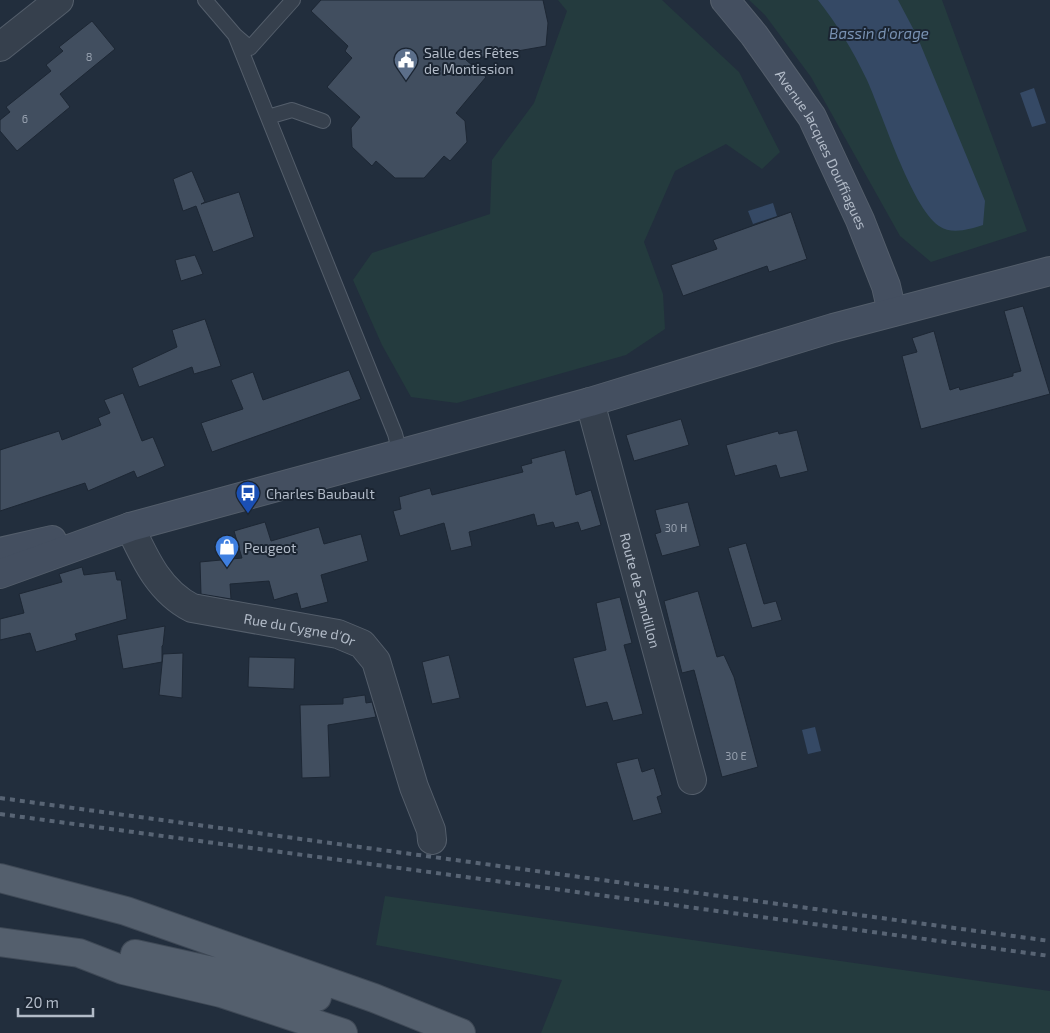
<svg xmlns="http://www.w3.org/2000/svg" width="1050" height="1033" font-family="'Exo 2',sans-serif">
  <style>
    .green { fill: #243b3e }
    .water { fill: #354965 }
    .building { fill: #414e5f; stroke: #1d2734 }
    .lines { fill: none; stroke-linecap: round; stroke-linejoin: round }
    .lane-casing { stroke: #545e6b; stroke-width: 16 }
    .street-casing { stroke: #545e6b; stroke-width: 30 }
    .secondary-casing { stroke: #545e6b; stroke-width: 30 }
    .primary-casing { stroke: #3f4956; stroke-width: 30 }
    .lane { stroke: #36404d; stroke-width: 14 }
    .street { stroke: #36404d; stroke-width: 28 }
    .secondary { stroke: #444f60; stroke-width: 28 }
    .primary { stroke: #545f6d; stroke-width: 28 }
    .rail { stroke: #586474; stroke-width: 4; stroke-dasharray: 5 5; stroke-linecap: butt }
    .labels { text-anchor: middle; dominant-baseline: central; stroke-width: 4; stroke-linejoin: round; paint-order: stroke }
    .number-label { font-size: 11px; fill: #96a0ae }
    .poi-label { font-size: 14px; fill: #b2bbc8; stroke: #1b2532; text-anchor: start }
    .street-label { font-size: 14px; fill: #b2bbc8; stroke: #1b2532 }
    .water-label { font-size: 15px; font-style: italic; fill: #7891b2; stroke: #1b2532 }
  </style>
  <rect width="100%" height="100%" fill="#222e3d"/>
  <path class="green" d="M558 0H662L739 72 780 152 762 169 726 144 675 171 644 242 663 294 665 329 626 355 457 403 411 397 382 345 353 280 372 253 490 214 492 160 534 103 567 11Z
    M749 0H942L1027 231 931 262 900 236 811 77 765 15Z
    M385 896 1050 991V1033H541L562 980 376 945Z"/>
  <path class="water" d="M818 0H898L917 36 985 201 983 225C970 229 952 235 939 226 911 207 882 112 866 78 853 51 837 24 818 0Z
    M1034 88 1046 123 1032 127 1020 93Z
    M773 203 777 216 753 224 748 211Z
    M815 727 821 751 808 754 802 730Z"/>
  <path class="building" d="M321 0H543L548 23 546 46 466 60 486 77 456 113 465 121 467 142 450 161 444 156 424 178H395L376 161 372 166 352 147 351 128 360 117 327 87 352 58 345 51 348 46 311 11Z
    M92 21 115 49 60 94 70 107 17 151 0 131V120L10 112 6 107 51 71 46 65 63 51 59 47Z
    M192 171 205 202 201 204 239 192 254 237 213 252 196 206 183 211 173 179Z
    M791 212 807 259 769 272 767 266 683 296 671 265 717 249 713 240Z
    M195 255 203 274 181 281 175 260Z
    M1023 306 1050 394 921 429 902 356 917 352 912 338 934 331 950 390 959 387 960 390 1013 376V373L1021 371 1004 311Z
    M205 319 221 366 194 374 192 367 139 387 132 368 177 347 172 330Z
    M349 370 361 399 212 452 201 423 243 409 231 380 253 372 263 400Z
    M123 393 142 441 153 437 165 466 137 478 134 471 88 491 85 483 0 511V450L59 431 62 440 101 425 98 418 110 413 104 400Z
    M681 419 689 445 634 461 626 435Z
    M797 430 808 471 780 478 776 465 735 476 726 445 778 431 779 434Z
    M565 450 576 495 591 490 601 525 581 531 578 522 555 528 553 522 537 526 534 514 469 532 472 546 451 551 444 523 400 536 393 511 401 509 399 497 430 488 432 495 523 472 521 466 532 463 531 459Z
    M688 502 700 546 662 556 655 534 661 532 655 510Z
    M265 522 271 541 319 527 324 544 361 534 368 561 321 575 328 602 301 609 297 593 274 600 269 581 230 584 231 599 201 594 200 562 242 558 234 531Z
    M746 543 764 604 776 601 782 620 752 628 728 548Z
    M82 567 84 575 115 571 117 580H121L127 619 75 634 77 640 36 652 30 633 0 640V619L24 613 19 594 62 582 59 574Z
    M698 591 717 657 724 655 734 677 758 767 722 777 694 670 682 673 664 601Z
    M620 597 632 643 624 645 643 714 613 721 607 702 586 707 573 658 606 650 596 603Z
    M165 626 163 645 162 646V662L123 669 117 635Z
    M183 653 182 698 159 695 163 654Z
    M449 655 460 698 432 704 422 662Z
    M249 657 295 658 294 689 248 687Z
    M365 695 366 703 372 702 376 717 328 725 330 777 302 778 300 705 343 704V698Z
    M638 758 642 772 654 768 662 795 657 797 662 813 633 821 616 763Z"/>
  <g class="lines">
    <defs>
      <path id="lane" d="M205 0 235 35 250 48 293 0
        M235 35 395 434 400 453
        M268 117 292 110 323 121"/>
      <g id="street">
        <path d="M0 47 59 0"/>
        <path id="s1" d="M590 402 692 780"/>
        <path id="s2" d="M130 527C145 559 159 591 192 608L338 634 362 644 376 661 414 787 431 830 432 840"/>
      </g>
      <g id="secondary">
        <path id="s3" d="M725 0 754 35 812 117 860 220 886 286 892 312"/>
        <path d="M0 552 52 540"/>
        <path d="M0 574 130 527 590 402 833 328 1050 271"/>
      </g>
      <path id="primary" d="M0 878 126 911 374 998 461 1033
        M0 942 79 953 123 970 221 993 343 1033
        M135 954 294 989 317 997"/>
    </defs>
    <use href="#lane" class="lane-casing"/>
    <use href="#street" class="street-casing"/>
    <use href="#secondary" class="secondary-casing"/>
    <use href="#primary" class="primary-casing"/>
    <use href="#lane" class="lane"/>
    <use href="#street" class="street"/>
    <use href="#secondary" class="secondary"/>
    <use href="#primary" class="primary"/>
    <path class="rail" d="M0 798 1050 941
      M0 814 1050 956"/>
  </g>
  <defs>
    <symbol id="civic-pin" viewBox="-11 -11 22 30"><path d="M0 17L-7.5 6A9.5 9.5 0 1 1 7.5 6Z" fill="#5c6f8a" stroke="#1b2532"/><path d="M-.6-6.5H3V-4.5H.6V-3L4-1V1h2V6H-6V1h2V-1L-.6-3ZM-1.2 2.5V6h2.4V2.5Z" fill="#fff"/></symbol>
    <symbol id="bus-pin" viewBox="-11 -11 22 30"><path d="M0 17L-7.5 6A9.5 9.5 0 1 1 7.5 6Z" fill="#1a4fb4" stroke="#1b2532"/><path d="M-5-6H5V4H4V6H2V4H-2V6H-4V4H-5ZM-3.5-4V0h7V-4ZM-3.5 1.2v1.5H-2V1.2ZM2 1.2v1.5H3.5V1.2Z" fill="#fff"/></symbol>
    <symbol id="shop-pin" viewBox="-11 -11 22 30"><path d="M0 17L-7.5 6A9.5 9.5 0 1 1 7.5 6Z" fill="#3f7fe0" stroke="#1b2532"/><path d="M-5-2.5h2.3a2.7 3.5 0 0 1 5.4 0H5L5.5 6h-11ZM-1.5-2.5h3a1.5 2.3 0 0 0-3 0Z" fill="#fff"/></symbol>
  </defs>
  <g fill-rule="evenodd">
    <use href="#civic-pin" x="392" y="46" width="28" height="38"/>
    <use href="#bus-pin" x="234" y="479" width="28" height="38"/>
    <use href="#shop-pin" x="213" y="533" width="28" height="38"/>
  </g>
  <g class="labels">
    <g class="number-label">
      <text x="89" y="56">8</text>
      <text x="25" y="118">6</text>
      <text x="676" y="527">30 H</text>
      <text x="736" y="755">30 E</text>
    </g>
    <g class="poi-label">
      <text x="424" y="52">Salle des Fêtes<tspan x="424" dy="16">de Montission</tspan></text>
      <text x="266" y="493">Charles Baubault</text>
      <text x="244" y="547">Peugeot</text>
    </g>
    <g class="street-label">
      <text stroke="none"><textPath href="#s3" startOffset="179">Avenue Jacques Douffiagues</textPath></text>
      <text stroke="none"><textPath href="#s1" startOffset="195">Route de Sandillon</textPath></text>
      <text stroke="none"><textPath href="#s2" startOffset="214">Rue du Cygne d'Or</textPath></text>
    </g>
    <g class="water-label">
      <text x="879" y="33">Bassin d'orage</text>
    </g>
  </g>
  <path d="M18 1008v8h75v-8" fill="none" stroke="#b2bbc8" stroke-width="2.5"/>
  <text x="25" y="1008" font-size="15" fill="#b2bbc8" stroke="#1b2532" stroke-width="4" paint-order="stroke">20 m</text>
</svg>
